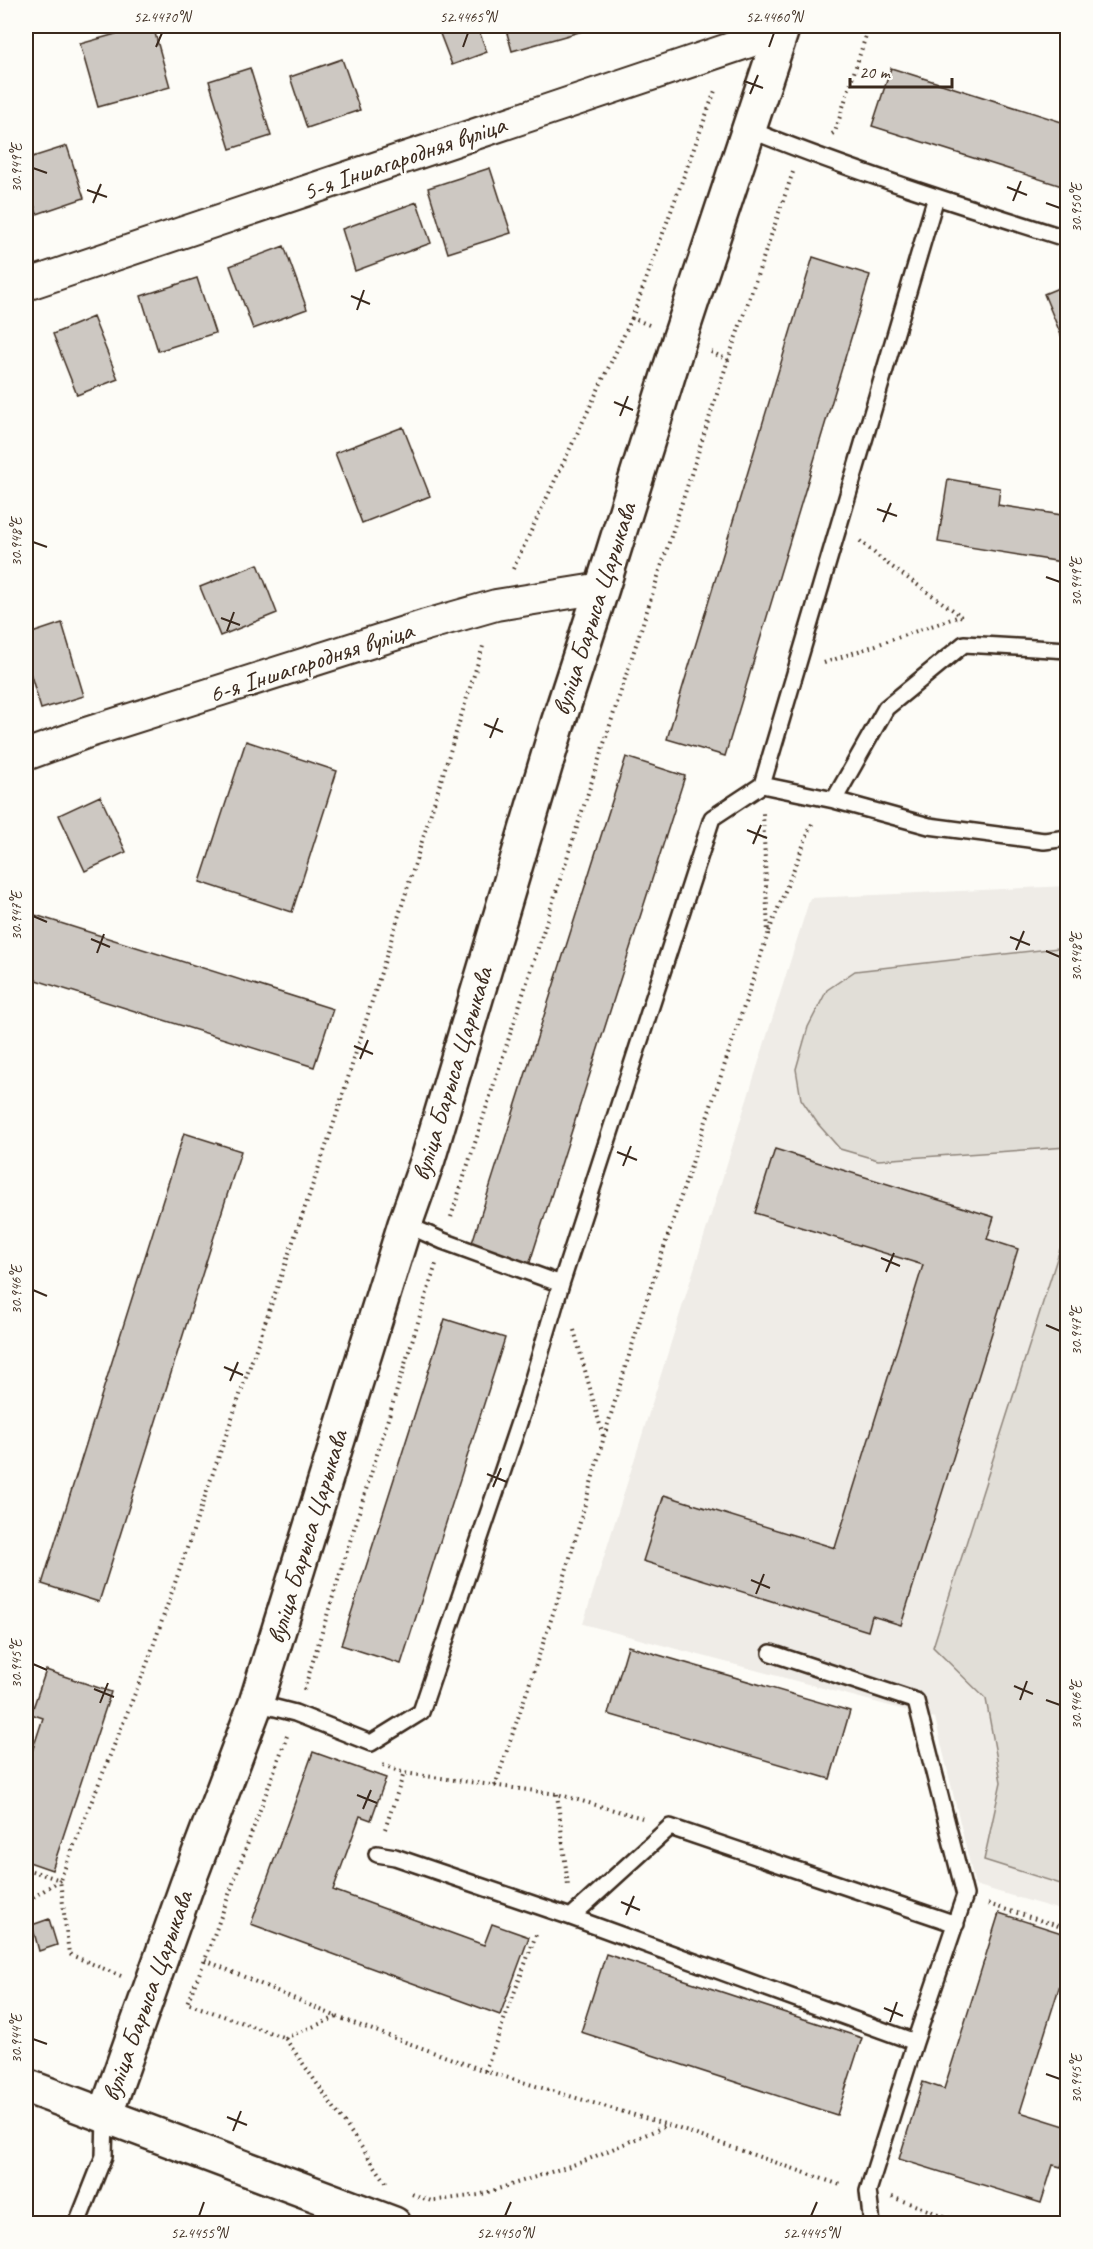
<svg xmlns="http://www.w3.org/2000/svg" width="1093" height="2249" font-family="Caveat,sans-serif">
  <style>
    .built { fill: #efece7 }
    .green { fill: #e1ded7; stroke: #8e847a; stroke-width: 1.5 }
    .building { fill: #cdc8c2; stroke: #3b2a1e; stroke-width: 1.5 }
    .lines { fill: none; stroke-linecap: round; stroke-linejoin: round }
    .lane-casing { stroke: #3b2a1e; stroke-width: 20 }
    .street-casing { stroke: #3b2a1e; stroke-width: 34 }
    .secondary-casing { stroke: #3b2a1e; stroke-width: 38 }
    .path { stroke: #3b2a1e; stroke-width: 4; stroke-dasharray: 1.5 4.5; stroke-linecap: butt }
    .lane { stroke: #fdfcf7; stroke-width: 15 }
    .street { stroke: #fdfcf7; stroke-width: 30 }
    .secondary { stroke: #fdfcf7; stroke-width: 33 }
    .ticks { fill: none; stroke: #3b2a1e; stroke-width: 2 }
    .labels { text-anchor: middle; dominant-baseline: central; stroke-width: 5; stroke-linejoin: round; paint-order: stroke }
    .street-label { font-size: 26px; fill: #3b2a1e; stroke: #fdfcf7 }
    .neatline { fill: none; stroke: #3b2a1e; stroke-width: 2 }
    .ticks-label { font-size: 15px; text-anchor: middle; fill: #3b2a1e }
  </style>
  <rect width="100%" height="100%" fill="#fdfcf7"/>
  <filter id="ink" filterUnits="userSpaceOnUse"><feTurbulence type="fractalNoise" baseFrequency=".0167" numOctaves="2"/><feDisplacementMap in="SourceGraphic" scale="12" xChannelSelector="R" yChannelSelector="G"/><feConvolveMatrix kernelMatrix="1 2 1 2 8 2 1 2 1" color-interpolation-filters="sRGB"/></filter>
  <g filter="url(#ink)">
    <path class="built" d="M1067 886V1912L975 1885 935 1718 583 1624 810 898Z"/>
    <path class="green" d="M1067 947V1147L878 1160 840 1149 818 1124 801 1099 796 1069 808 1027 827 990 855 971Z
      M1060 1249H1067V1886L984 1860 1001 1782 986 1699 933 1647Z"/>
    <path class="building" d="M144 26H153L170 87 98 107 80 44Z
      M437 26H477L487 52 452 65Z
      M505 26H589L590 29 512 51Z
      M342 59 360 110 307 128 290 77Z
      M250 68 271 136 230 149 209 81Z
      M891 68 1068 124V188L872 126Z
      M67 146 84 198 37 214 26 179V159Z
      M490 168 511 233 448 253 428 188Z
      M417 202 431 243 355 271 342 229Z
      M284 246 307 309 253 329 230 266Z
      M813 257 870 275 725 756 667 739Z
      M197 278 215 333 158 351 141 296Z
      M1068 284V352L1044 294Z
      M93 317 118 379 77 395 53 334Z
      M403 427 430 496 362 523 335 453Z
      M948 479 1000 488 998 505 1068 516V563L938 542Z
      M258 564 277 613 220 636 200 587Z
      M62 623 84 696 41 709 26 659V635Z
      M246 741 337 771 292 912 200 882Z
      M626 757 685 776 529 1265 471 1246Z
      M100 796 126 852 85 871 59 815Z
      M35 915 333 1009 314 1067 26 977V944Z
      M184 1133 241 1151 99 1602 42 1584Z
      M775 1149 994 1217 987 1239 1018 1249 901 1625 872 1616 868 1631 643 1561 664 1495 835 1548 923 1265 755 1213Z
      M445 1319 505 1338 401 1664 341 1645Z
      M628 1646 850 1711 830 1779 608 1714Z
      M46 1670 111 1692 52 1870 26 1861V1770L43 1718 31 1714Z
      M313 1752 386 1778 371 1820 360 1816 333 1890 484 1945 492 1924 529 1937 500 2015 251 1924Z
      M999 1913 1068 1935V1959L1020 2112 1068 2127V2147L1061 2167 1053 2165 1041 2203 899 2159 923 2082 944 2089Z
      M49 1919 57 1945 39 1951 32 1925Z
      M606 1954 862 2038 837 2115 581 2032Z"/>
    <g class="lines">
      <defs>
        <path id="lane" d="M748 129C852 171 960 205 1068 239
          M762 785 834 800 886 708 964 644 1068 650
          M834 800 929 826 1044 841 1068 838
          M405 1224 443 1241 561 1284
          M771 1653 916 1701 965 1895 915 2042 868 2191 872 2224
          M256 1703 295 1713 371 1743 421 1712 527 1399 561 1284 712 818 762 785 936 197
          M377 1854 395 1857 571 1917 670 1827 956 1924
          M571 1917 915 2042
          M77 2224 104 2156 105 2116"/>
        <path id="street" d="M26 285 782 31
          M26 755 86 733 426 625 496 605 602 588"/>
        <path id="secondary" d="M26 2086 394 2224
          M105 2116 187 1885 256 1703 405 1224 428 1159 558 723 602 588 680 337 783 26"/>
      </defs>
      <use href="#lane" class="lane-casing"/>
      <use href="#street" class="street-casing"/>
      <use href="#secondary" class="secondary-casing"/>
      <path class="path" d="M832 134 835 132 869 26
        M649 325 632 318 716 88
        M711 352 728 360
        M860 541 885 562 960 615
        M513 569 632 318
        M824 663 960 616 964 618
        M769 931 813 821
        M451 1217 728 360 793 172
        M574 1330 603 1436
        M304 1690 436 1264
        M287 1736 205 1960 187 2003 285 2038 388 2185
        M383 1765 404 1773 557 1794 642 1818
        M495 1786 560 1593 604 1437 640 1320 768 934 763 813
        M557 1794 568 1886
        M385 1829 404 1773
        M26 1869 60 1880 26 1902
        M988 1904 1068 1929
        M205 1960 337 2017 485 2071 668 2125 843 2186
        M121 1976 69 1954 60 1880 148 1661 333 1126 484 643
        M285 2038 337 2017
        M485 2071 537 1932
        M412 2194 431 2201 479 2195 582 2162 668 2125
        M892 2197 966 2224
        M841 2224 844 2216"/>
      <use href="#lane" class="lane"/>
      <use href="#street" class="street"/>
      <use href="#secondary" class="secondary"/>
    </g>
  </g>
  <path class="ticks" d="M156 47 162 33M463 47 468 33M769 47 774 33M744 81 763 88M750 94 758 75M33 168 47 173M1007 187 1027 195M87 190 107 197M1013 201 1021 181M93 203 101 184M1046 203 1060 208M351 296 370 304M357 310 364 290M614 402 633 410M620 416 628 396M877 509 897 516M883 522 891 503M33 542 47 547M1046 577 1060 582M221 618 240 625M227 631 234 612M484 724 503 732M490 738 498 718M747 830 767 838M753 844 761 825M33 916 47 922M1010 937 1030 945M91 939 110 947M1016 950 1024 931M1046 951 1060 957M97 953 104 934M354 1046 373 1054M360 1059 368 1040M617 1152 637 1160M623 1166 631 1146M881 1258 900 1266M886 1272 894 1253M33 1290 47 1296M1046 1325 1060 1331M224 1367 243 1375M230 1381 238 1362M487 1474 507 1482M493 1487 501 1468M751 1580 770 1588M756 1594 764 1574M33 1664 47 1670M1014 1686 1033 1694M94 1689 114 1697M1020 1700 1027 1681M1046 1700 1060 1705M100 1703 108 1683M357 1795 377 1803M363 1809 371 1790M621 1902 640 1910M626 1915 634 1896M884 2008 903 2016M890 2022 897 2002M33 2039 47 2044M1046 2074 1060 2079M227 2117 247 2125M233 2131 241 2111M199 2216 204 2202M505 2216 511 2202M811 2216 817 2202"/>
  <g class="labels">
    <g class="street-label">
      <text transform="translate(404 158) rotate(-19)">5-я Іншагародняя вуліца</text>
      <text transform="translate(594 609) rotate(-72)">вуліца Барыса Царыкава</text>
      <text transform="translate(311 662) rotate(-18)">6-я Іншагародняя вуліца</text>
      <text transform="translate(452 1074) rotate(-73)">вуліца Барыса Царыкава</text>
      <text transform="translate(307 1537) rotate(-73)">вуліца Барыса Царыкава</text>
      <text transform="translate(147 1996) rotate(-70)">вуліца Барыса Царыкава</text>
    </g>
  </g>
  <rect width="1093" height="2249" fill="none" stroke="#fdfcf7" stroke-width="66"/>
  <path d="M850 78v9h102v-9" fill="none" stroke="#3b2a1e" stroke-width="3"/>
  <text x="859" y="78" font-size="18" fill="#3b2a1e" stroke="#fdfcf7" stroke-width="4.5" paint-order="stroke">20 m</text>
  <rect x="33" y="33" width="1027" height="2183" class="neatline"/>
  <g class="ticks-label">
    <text x="162" y="22">52.4470°N</text>
    <text x="468" y="22">52.4465°N</text>
    <text x="774" y="22">52.4460°N</text>
    <text transform="translate(16 168) rotate(-90)" y="5">30.949°E</text>
    <text transform="translate(1076 208) rotate(-90)" y="5">30.950°E</text>
    <text transform="translate(16 542) rotate(-90)" y="5">30.948°E</text>
    <text transform="translate(1076 582) rotate(-90)" y="5">30.949°E</text>
    <text transform="translate(16 916) rotate(-90)" y="5">30.947°E</text>
    <text transform="translate(1076 957) rotate(-90)" y="5">30.948°E</text>
    <text transform="translate(16 1290) rotate(-90)" y="5">30.946°E</text>
    <text transform="translate(1076 1331) rotate(-90)" y="5">30.947°E</text>
    <text transform="translate(16 1664) rotate(-90)" y="5">30.945°E</text>
    <text transform="translate(1076 1705) rotate(-90)" y="5">30.946°E</text>
    <text transform="translate(16 2039) rotate(-90)" y="5">30.944°E</text>
    <text transform="translate(1076 2079) rotate(-90)" y="5">30.945°E</text>
    <text x="199" y="2238">52.4455°N</text>
    <text x="505" y="2238">52.4450°N</text>
    <text x="811" y="2238">52.4445°N</text>
  </g>
</svg>
